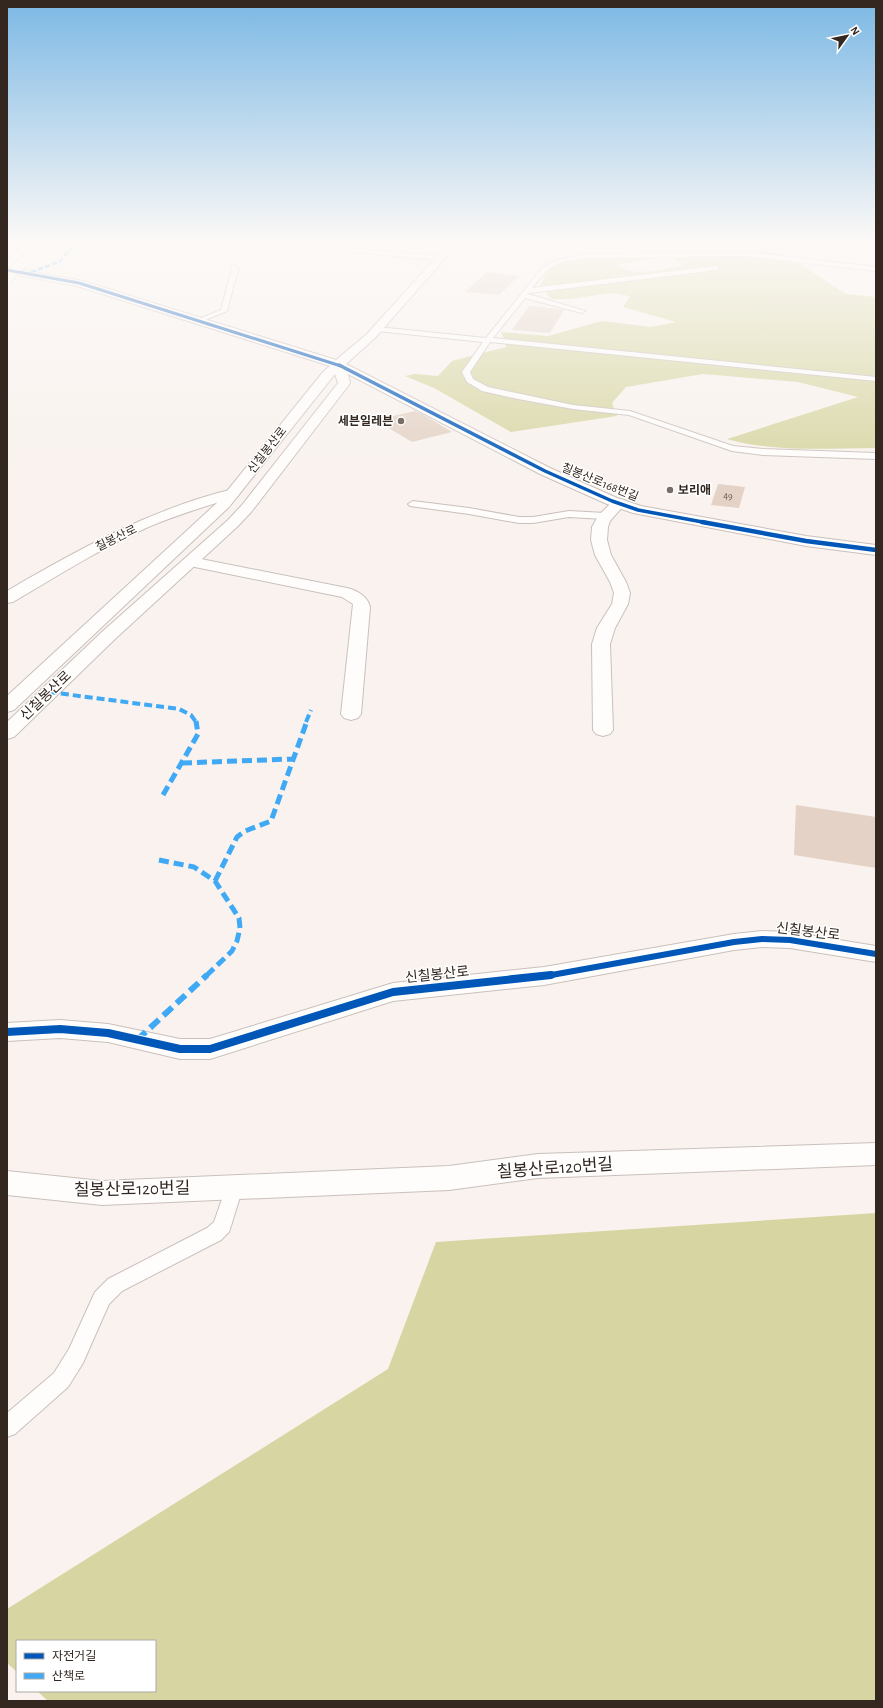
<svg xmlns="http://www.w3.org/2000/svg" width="883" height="1708" font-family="'Alegreya Sans','Noto Sans KR',sans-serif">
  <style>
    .forest { fill: #d7d6a3 }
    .building { fill: #e3d2c5 }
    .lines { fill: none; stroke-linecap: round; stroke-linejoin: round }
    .service-casing { stroke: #cac0bb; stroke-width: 2 }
    .minor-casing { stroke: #cac0bb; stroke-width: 2 }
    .tertiary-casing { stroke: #cac0bb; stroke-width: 2 }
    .motorway-casing { stroke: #cac0bb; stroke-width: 2 }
    .service { fill: #fefdfc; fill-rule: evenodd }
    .minor { fill: #fefdfc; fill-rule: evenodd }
    .tertiary { fill: #fefdfc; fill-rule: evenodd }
    .motorway { fill: #fefdfc; fill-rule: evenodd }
    .motorway-bridge-casing { stroke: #cac0bb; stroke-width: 12; stroke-linecap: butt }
    .motorway-bridge { stroke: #fefdfc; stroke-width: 10 }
    .quiet-far3 { stroke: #3fa9f5; stroke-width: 2.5; stroke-dasharray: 5 2.5; stroke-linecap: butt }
    .quiet-far2 { stroke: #3fa9f5; stroke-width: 4; stroke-dasharray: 8 4; stroke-linecap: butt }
    .quiet-far1 { stroke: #3fa9f5; stroke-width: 5; stroke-dasharray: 10 5; stroke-linecap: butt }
    .quiet { stroke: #3fa9f5; stroke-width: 6; stroke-dasharray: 12 6; stroke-linecap: butt }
    .cycleway-far4-casing { stroke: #fff; stroke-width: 4 }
    .cycleway-far3-casing { stroke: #fff; stroke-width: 5 }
    .cycleway-far2-casing { stroke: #fff; stroke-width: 6 }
    .cycleway-far1-casing { stroke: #fff; stroke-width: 8 }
    .cycleway-casing { stroke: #fff; stroke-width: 10 }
    .cycleway-far4 { stroke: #0057b8; stroke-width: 3 }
    .cycleway-far3 { stroke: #0057b8; stroke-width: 3.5 }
    .cycleway-far2 { stroke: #0057b8; stroke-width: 4.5 }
    .cycleway-far1 { stroke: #0057b8; stroke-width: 6 }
    .cycleway { stroke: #0057b8; stroke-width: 8 }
    .poi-dot { fill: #786e68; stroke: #fff; stroke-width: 1.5 }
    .labels { text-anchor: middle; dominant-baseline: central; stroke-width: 3; stroke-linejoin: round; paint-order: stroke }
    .far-number-label { font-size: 10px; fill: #5f5249 }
    .far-poi-label { font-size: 12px; font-weight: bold; fill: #332720; stroke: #fff; text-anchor: end }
    .far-street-label { font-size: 12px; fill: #332720; stroke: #fff }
    .street-label { font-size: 14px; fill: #332720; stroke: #fff }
    .near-street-label { font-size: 17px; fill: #332720; stroke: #fff }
  </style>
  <rect width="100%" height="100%" fill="#f9f2ee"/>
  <path class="forest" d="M659 252 654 258 616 265C633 278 662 269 682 266L674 258 714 252H763L785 254 846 294 876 297V448C827 448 775 453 727 439L858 397 798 382 703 374 626 387 612 403 617 416 511 432 434 388 405 376 415 374 438 376 452 361 506 347 504 339 501 332 548 336 602 321 651 327 676 322 623 307 630 296 610 293 571 299H551L540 285 551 268 570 260Z
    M876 1213V1701H48L37 1691H155V1641H17V1672L7 1663V1609L388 1369 436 1242Z"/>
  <path class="building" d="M487 272 519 276 499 295 465 292Z
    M529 306 560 309 564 310 550 333 512 330Z
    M415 411 422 414 452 432 412 442 375 420Z
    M718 484 745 487 739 508 711 505Z
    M796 805 876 817V868L794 855Z"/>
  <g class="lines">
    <defs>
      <path id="service" d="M354 249 441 256 444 258 441 260 352 252 351 251Z
        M745 252 876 267V271L745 256 587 258C555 262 552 263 532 288L716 266 719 268 716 270 529 293 528 294 585 311 582 313 525 298 493 338 876 377V381L490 342 470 372 473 379 488 387 573 405 630 411 733 446 763 449 876 453V459L763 455 732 451 629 415 573 409 518 399 482 391 467 382 462 372 483 342 377 331 373 329 377 327 486 338 542 268 557 260 587 254Z
        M233 264 238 269 227 311 200 322H196V320L221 310 232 269 230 266Z
        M413 501 469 508 519 517H533L569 511 605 513 610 516 605 519 569 517 533 523H519L469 514 410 506 408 504Z
        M234 1179 240 1182 243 1187 231 1226 229 1232 221 1240 122 1291 109 1304 83 1363 68 1387 15 1434 7 1437V1413L54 1373 69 1349 95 1292 108 1279 207 1228 214 1222 228 1182Z"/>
      <path id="minor" d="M233 489 238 490 240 493 238 496C207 506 176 515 146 528 100 549 57 576 13 602L7 603V591C79 549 151 509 233 489Z
        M619 499 624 500 626 503 610 521 608 527 607 540 611 555 626 582 630 593 628 604 615 628 610 644 613 730 610 734 603 736 596 734 593 730 592 644 597 628 612 604 614 593 610 582 595 555 591 540 592 527 598 516 614 500Z
        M191 557 347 588C357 590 368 597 370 607L361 714 358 718 351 720 344 718 341 714 353 604 342 597 185 565 183 562 185 559Z
        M762 931 790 932 876 946V962L790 948 762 947 734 950 544 985 393 1001 210 1059H180L108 1042 60 1038 7 1041V1023L60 1020 108 1024 180 1039H210L393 983 544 967 734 934Z
        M876 1143V1165L538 1178 449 1190 102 1205 7 1195V1171L102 1181 449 1166 538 1154Z"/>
      <path id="tertiary" d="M454 243H464L447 256 375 338 346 364 550 468 617 498 641 506 806 536 876 545V555L806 546 633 513 607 504 540 474 348 374 350 383 348 386 252 511 238 526 115 639 14 737 7 739V722L103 631 228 520 242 505 338 383 335 374 229 507 14 710 7 712V696L219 501 323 372 330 366 77 286 7 273V267L83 281 336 360 367 334 441 252Z"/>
      <path id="motorway" d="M24 243H34L10 267 7 268V259Z"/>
    </defs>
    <use href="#service" class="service-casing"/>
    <use href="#minor" class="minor-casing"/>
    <use href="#tertiary" class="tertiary-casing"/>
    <use href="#motorway" class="motorway-casing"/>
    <use href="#service" class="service"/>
    <use href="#minor" class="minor"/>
    <use href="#tertiary" class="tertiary"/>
    <use href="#motorway" class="motorway"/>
    <defs>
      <path id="motorway-bridge" d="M7 278 22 263"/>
    </defs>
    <use href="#motorway-bridge" class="motorway-bridge-casing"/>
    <use href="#motorway-bridge" class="motorway-bridge"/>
    <path class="quiet-far3" d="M31 272 59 262 76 243"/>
    <path class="quiet-far2" d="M49 692 179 709 191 715 196 722
      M306 722 311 710"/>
    <path class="quiet-far1" d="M182 763 292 759
      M163 795 198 734 196 721
      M159 860 194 867 215 881 239 918 240 928 237 941 232 951 206 976
      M215 881 237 837 245 831 271 821 307 721"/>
    <path class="quiet" d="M137 1040 207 975"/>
    <defs>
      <path id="cycleway-far4" d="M7 270 79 283 341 366"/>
      <path id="cycleway-far3" d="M339 365 545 471 612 501 638 510 708 523"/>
      <path id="cycleway-far2" d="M702 522 806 541 876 550"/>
      <path id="cycleway-far1" d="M546 976 734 942 762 939 790 940 876 954"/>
      <path id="cycleway" d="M7 1032 60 1029 108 1033 180 1049H210L393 992 551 975"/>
    </defs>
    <use href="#cycleway-far4" class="cycleway-far4-casing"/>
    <use href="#cycleway-far3" class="cycleway-far3-casing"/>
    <use href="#cycleway-far2" class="cycleway-far2-casing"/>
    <use href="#cycleway-far1" class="cycleway-far1-casing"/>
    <use href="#cycleway" class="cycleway-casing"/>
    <use href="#cycleway-far4" class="cycleway-far4"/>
    <use href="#cycleway-far3" class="cycleway-far3"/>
    <use href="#cycleway-far2" class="cycleway-far2"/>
    <use href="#cycleway-far1" class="cycleway-far1"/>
    <use href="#cycleway" class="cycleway"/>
  </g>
  <linearGradient id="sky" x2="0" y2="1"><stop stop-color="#7cb8e4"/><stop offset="0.5" stop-color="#fcf9f7"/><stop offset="1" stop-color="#fcf9f7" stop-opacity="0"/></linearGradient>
  <rect width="883" height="482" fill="url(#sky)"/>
  <g class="poi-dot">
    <circle cx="401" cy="421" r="4"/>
    <circle cx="670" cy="490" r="4"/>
  </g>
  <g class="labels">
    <g class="far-number-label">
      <text x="728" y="496">49</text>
    </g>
    <g class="far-poi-label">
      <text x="393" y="421">세븐일레븐</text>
      <text x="678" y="490" text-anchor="start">보리애</text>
    </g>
    <g class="far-street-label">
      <text transform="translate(267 450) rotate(-52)">신칠봉산로</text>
      <text transform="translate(600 482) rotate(22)">칠봉산로168번길</text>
      <text transform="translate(116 538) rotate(-26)">칠봉산로</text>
    </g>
    <g class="street-label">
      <text transform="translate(46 696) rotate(-44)">신칠봉산로</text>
      <text transform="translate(808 932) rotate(7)">신칠봉산로</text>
      <text transform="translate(437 975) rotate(-6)">신칠봉산로</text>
    </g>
    <g class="near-street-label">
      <text transform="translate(555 1168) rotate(-4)">칠봉산로120번길</text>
      <text transform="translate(132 1189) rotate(-1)">칠봉산로120번길</text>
    </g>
  </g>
  <rect width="883" height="1708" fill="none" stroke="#332720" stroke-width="16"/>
  <rect x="16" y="1640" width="140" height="52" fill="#ffffff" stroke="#ada9a6"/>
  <rect x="24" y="1653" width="20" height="6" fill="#0057b8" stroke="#ada9a6"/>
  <text x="52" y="1660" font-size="12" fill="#332720">자전거길</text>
  <rect x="24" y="1673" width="20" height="6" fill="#3fa9f5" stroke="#ada9a6"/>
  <text x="52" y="1680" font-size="12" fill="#332720">산책로</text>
  <g transform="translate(847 36) rotate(57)" stroke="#ffffff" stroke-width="3" paint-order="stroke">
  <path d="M0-3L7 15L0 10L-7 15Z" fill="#332720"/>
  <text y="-6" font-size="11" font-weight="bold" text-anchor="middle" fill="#332720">N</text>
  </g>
</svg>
